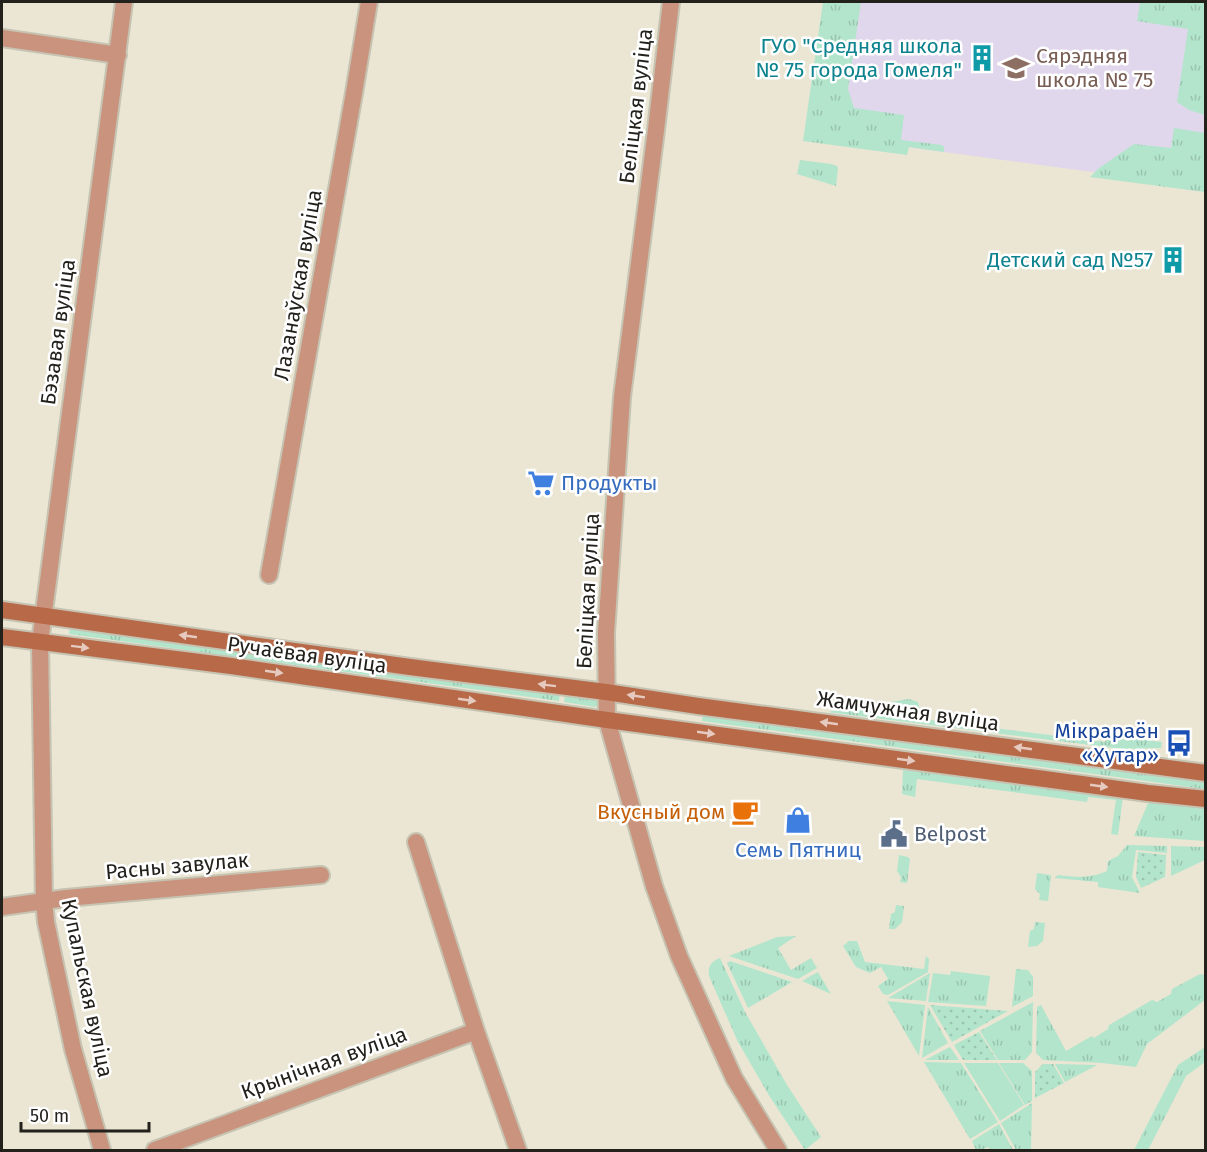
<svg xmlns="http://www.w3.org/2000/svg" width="1207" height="1152" font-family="'Fira Sans',sans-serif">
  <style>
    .education { fill: #e1d7ec }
    .grass { fill: url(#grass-tufts) }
    .park { fill: url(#park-dots) }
    .pitch { fill: #b2e5cc }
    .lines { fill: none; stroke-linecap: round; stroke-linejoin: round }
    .minor-casing { stroke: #c6c3b2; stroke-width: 20 }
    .secondary-casing { stroke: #c6c3b2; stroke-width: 20 }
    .minor { stroke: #c9937d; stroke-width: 16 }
    .secondary { stroke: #b76948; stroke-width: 16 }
    .oneway { fill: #e6cabf }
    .labels { text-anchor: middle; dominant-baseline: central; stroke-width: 5; stroke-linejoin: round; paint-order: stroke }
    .culture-label { font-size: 21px; fill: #0d838f; stroke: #fff; text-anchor: end }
    .education-label { font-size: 21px; fill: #785e54; stroke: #fff; text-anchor: start }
    .street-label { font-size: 21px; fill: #23211b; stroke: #fff }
    .shop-label { font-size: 21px; fill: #366cbe; stroke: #fff; text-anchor: start }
    .transit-label { font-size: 21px; fill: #164399; stroke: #fff; text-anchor: end }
    .food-label { font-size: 21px; fill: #c56008; stroke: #fff; text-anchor: end }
    .service-label { font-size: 21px; fill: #4e5e75; stroke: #fff; text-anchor: start }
  </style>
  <defs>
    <pattern id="grass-tufts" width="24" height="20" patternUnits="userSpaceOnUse" patternTransform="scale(1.5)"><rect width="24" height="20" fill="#b2e5cc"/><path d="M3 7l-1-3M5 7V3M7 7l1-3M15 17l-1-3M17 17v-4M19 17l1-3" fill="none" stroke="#99c4af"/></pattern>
    <pattern id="park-dots" width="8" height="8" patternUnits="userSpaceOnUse" patternTransform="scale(1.5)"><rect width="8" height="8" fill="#b2e5cc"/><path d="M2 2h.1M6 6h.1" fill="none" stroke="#99c4af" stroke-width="1.8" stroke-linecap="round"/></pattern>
  </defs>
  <rect width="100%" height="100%" fill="#eae6d3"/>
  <path class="education" d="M836 2H1205V187L817 135Z"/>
  <path class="grass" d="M823 2H861L848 89 854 108 904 115 901 140 942 145 944 147V152L909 147 907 155 803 141Z
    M1140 2H1205V115L1189 110 1177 102 1188 29 1137 21Z
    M1174 128 1205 133V192L1090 177 1099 168 1134 144 1171 148Z
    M800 160 831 164 837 166 838 168 836 186 797 174Z
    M70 626 560 692 559 701 69 634Z
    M565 693 597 698 599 701V704L595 707 564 702Z
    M909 699 918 702 922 719 1105 742 1106 735 1162 742 1161 748 1123 749 827 712Z
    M703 715 1205 781V789L702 721Z
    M903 770 1123 797 1118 835 1111 834 1116 800 1088 797 1087 802 917 779 915 797 902 794Z
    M1149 801 1205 808V841L1134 836Z
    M1127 845 1167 846V853L1136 850 1132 877 1140 893 1098 887V882L1055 878 1058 875C1076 877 1089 879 1107 871L1108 861 1118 856Z
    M1171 846 1204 847 1205 860 1171 876Z
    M899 855 908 857 910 859 907 883 900 882 901 877 897 871Z
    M1037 873 1050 875 1051 876 1048 901 1039 900 1040 894 1035 889Z
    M896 905 904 906 902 922 895 929H889L891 914 895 912Z
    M1035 922 1045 923 1043 941 1037 946 1028 947 1030 931 1034 929Z
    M796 936 778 948 791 970 811 958 817 968 798 979 729 956 777 937Z
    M849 941H857L865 962 924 969 926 956 929 959 928 972 888 995 883 994 878 986 888 979 881 967 870 973 856 967 843 946Z
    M720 958 745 1012 787 1085 821 1137 805 1150 770 1097 738 1042 709 976C708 965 711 962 720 958Z
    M730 961 792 982 748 1008 727 963Z
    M1016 969 1028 970 1033 977V996L1012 1007Z
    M951 971 990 976 986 1006 928 1002 933 973 950 975Z
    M818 972 831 994 802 981Z
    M930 973 926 1001 888 998Z
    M1200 974 1205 975V1000L1147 1044 1136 1067 1102 1063 1043 1060 1036 1053 1037 1007 1041 1005 1066 1051 1092 1036 1094 1038 1108 1029 1109 1025 1152 1000 1157 1002 1171 994 1172 989Z
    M887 1001 925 1005 919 1056Z
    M1033 1002 1032 1052 1025 1060H998L980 1031Z
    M928 1007 948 1043 922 1058Z
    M950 1047 959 1060H925Z
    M1205 1047V1062L1186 1076 1148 1150H1134L1178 1065Z
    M924 1062 961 1063 998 1122 970 1139Z
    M999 1063H1023L1032 1071V1101L1025 1105Z
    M1055 1064 1097 1065 1065 1082Z
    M1032 1103 1031 1150H1016L1001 1123Z
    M999 1124 1013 1150H990L988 1147 981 1150H976L972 1141Z"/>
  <path class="park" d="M1138 852 1166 855 1165 877 1141 888 1136 877Z
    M930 1005 1008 1011 952 1042Z
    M979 1032 997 1060H963L954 1045Z
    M1043 1064H1053L1064 1083 1035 1098V1072Z"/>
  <path class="pitch" d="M964 1063H998L1024 1105 1000 1121Z"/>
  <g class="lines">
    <defs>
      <path id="minor" d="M671 2 656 130 622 397 606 633 607 720 654 886 679 956 734 1078 778 1150
        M2 38 118 55
        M269 575 354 93 369 2
        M416 842 476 1031 518 1150
        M2 907 66 898 321 875
        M102 1150 73 1049 46 922 44 901 40 642 124 2
        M155 1150 476 1031"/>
      <path id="secondary" d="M2 610 410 667 606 692 698 706 1206 773
        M2 637 231 666 607 720 1148 793 1206 799"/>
    </defs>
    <use href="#minor" class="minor-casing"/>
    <use href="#secondary" class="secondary-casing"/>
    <use href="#minor" class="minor"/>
    <use href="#secondary" class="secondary"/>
  </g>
  <defs><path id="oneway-solid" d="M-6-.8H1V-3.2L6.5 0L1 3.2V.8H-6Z" transform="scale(1.5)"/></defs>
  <g class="oneway">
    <use href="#oneway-solid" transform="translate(188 636) rotate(-172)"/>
    <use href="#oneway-solid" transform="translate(80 647) rotate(7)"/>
    <use href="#oneway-solid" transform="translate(274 672) rotate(8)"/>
    <use href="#oneway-solid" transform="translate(547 685) rotate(-173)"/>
    <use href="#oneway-solid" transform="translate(636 696) rotate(-171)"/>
    <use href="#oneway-solid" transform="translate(467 700) rotate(8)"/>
    <use href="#oneway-solid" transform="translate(829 723) rotate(-172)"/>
    <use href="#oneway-solid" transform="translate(706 733) rotate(8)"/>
    <use href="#oneway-solid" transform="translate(1023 748) rotate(-172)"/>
    <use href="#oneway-solid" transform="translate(906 760) rotate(8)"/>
    <use href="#oneway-solid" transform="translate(1099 786) rotate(8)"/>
  </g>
  <defs>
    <symbol id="building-bare" viewBox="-9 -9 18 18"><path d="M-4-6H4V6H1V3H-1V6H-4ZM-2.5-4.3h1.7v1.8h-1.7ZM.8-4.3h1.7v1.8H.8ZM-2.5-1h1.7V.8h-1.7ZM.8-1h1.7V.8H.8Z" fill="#0f9aa8" stroke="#fff" stroke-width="2.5" paint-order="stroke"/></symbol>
    <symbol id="school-bare" viewBox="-9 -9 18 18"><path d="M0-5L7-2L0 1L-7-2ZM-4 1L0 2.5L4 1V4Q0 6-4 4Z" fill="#8d6e63" stroke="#fff" stroke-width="2.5" paint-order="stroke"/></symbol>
    <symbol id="supermarket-bare" viewBox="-9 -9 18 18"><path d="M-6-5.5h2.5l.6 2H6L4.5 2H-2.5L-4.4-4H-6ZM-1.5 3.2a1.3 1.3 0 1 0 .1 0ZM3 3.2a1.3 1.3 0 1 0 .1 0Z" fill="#3f7fe0" stroke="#fff" stroke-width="2.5" paint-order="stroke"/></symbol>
    <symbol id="bus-bare" viewBox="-9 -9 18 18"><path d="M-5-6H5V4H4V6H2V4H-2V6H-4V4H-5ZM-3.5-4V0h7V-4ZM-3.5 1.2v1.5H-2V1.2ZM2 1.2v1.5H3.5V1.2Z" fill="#1a4fb4" stroke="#fff" stroke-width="2.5" paint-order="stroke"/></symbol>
    <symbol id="cafe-bare" viewBox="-9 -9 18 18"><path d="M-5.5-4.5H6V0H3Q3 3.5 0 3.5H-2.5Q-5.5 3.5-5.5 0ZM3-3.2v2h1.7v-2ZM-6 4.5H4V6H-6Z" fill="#e8710a" stroke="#fff" stroke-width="2.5" paint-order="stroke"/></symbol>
    <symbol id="shop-bare" viewBox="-9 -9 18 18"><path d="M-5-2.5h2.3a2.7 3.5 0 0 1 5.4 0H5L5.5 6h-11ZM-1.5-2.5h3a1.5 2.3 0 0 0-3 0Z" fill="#3f7fe0" stroke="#fff" stroke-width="2.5" paint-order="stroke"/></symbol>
    <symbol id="civic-bare" viewBox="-9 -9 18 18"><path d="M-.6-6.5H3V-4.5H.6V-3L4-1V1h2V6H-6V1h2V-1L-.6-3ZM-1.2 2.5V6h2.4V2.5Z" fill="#5c6f8a" stroke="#fff" stroke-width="2.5" paint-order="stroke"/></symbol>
  </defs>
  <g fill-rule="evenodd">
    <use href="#building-bare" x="963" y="39" width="38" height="38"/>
    <use href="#school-bare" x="997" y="49" width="38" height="38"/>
    <use href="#building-bare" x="1154" y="241" width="38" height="38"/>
    <use href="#supermarket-bare" x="522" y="464" width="38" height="38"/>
    <use href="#bus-bare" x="1160" y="724" width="38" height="38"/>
    <use href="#cafe-bare" x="726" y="793" width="38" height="38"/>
    <use href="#shop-bare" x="779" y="801" width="38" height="38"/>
    <use href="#civic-bare" x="875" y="815" width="38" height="38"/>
  </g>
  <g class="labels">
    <g class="culture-label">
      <text x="962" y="46">ГУО "Средняя школа<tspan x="962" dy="24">№ 75 города Гомеля"</tspan></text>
      <text x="1153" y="260">Детский сад №57</text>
    </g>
    <g class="education-label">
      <text x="1036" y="56">Сярэдняя<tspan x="1036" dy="24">школа № 75</tspan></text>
    </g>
    <g class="street-label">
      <text transform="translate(636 106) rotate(-83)">Беліцкая вуліца</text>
      <text transform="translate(298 285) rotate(-80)">Лазанаўская вуліца</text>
      <text transform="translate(58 332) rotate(-82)">Бэзавая вуліца</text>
      <text transform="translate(588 591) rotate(-87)">Беліцкая вуліца</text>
      <text transform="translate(307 655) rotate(8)">Ручаёвая вуліца</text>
      <text transform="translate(908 711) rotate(8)">Жамчужная вуліца</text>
      <text transform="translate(177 866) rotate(-5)">Расны завулак</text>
      <text transform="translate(87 988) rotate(78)">Купальская вуліца</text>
      <text transform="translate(324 1063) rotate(-20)">Крынічная вуліца</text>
    </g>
    <g class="shop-label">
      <text x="561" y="483">Продукты</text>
      <text x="798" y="850" text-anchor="middle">Семь Пятниц</text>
    </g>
    <g class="transit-label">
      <text x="1159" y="731">Мікрараён<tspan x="1159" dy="24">«Хутар»</tspan></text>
    </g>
    <g class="food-label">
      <text x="725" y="812">Вкусный дом</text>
    </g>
    <g class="service-label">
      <text x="914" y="834">Belpost</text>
    </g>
  </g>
  <rect width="1207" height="1152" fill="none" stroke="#23211b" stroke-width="6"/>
  <path d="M21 1122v9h128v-9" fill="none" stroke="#23211b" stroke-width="3"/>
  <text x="30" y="1122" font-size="18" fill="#23211b" stroke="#ffffff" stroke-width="4.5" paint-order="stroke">50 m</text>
</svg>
